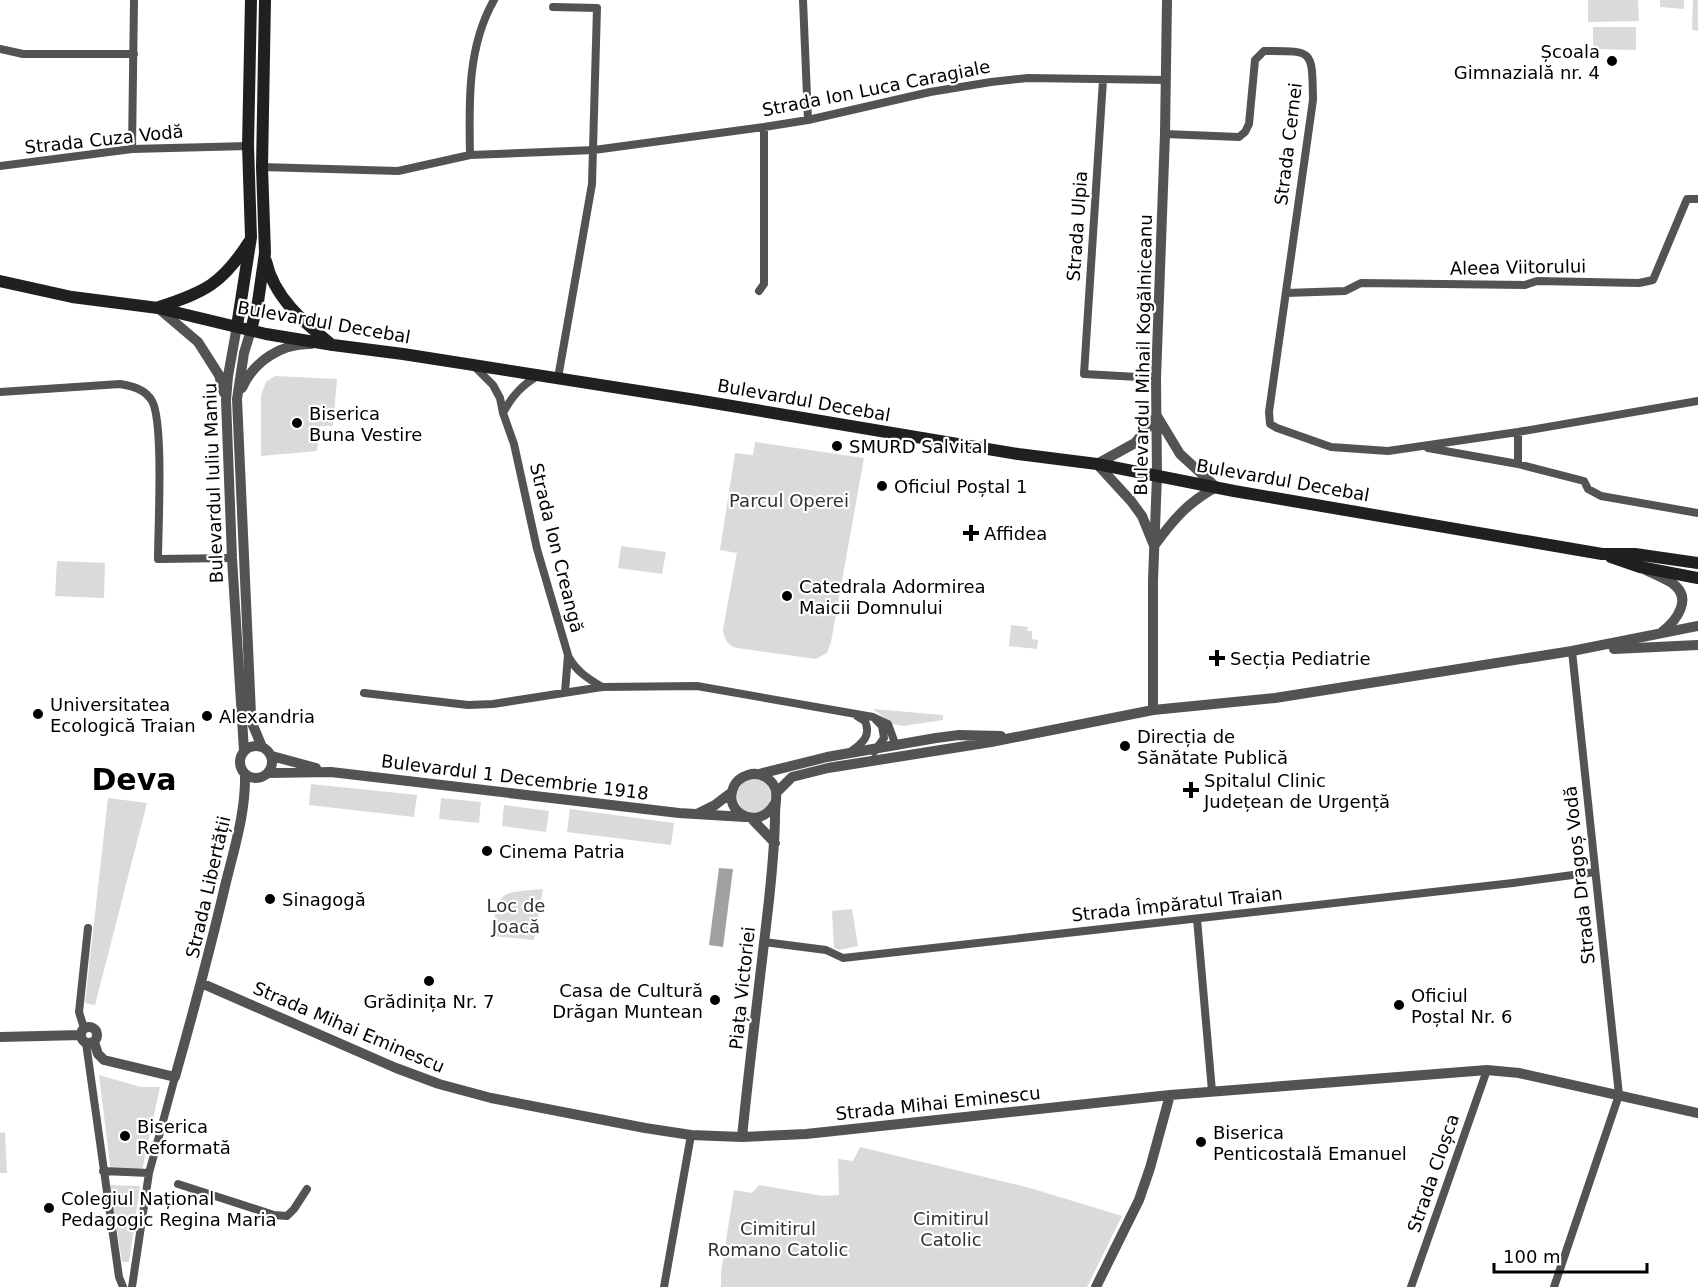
<svg xmlns="http://www.w3.org/2000/svg" width="1698" height="1287" font-family="'DejaVu Sans',sans-serif">
  <style>
    .green { fill: #dadada }
    .water { fill: #a1a1a1 }
    .lines { fill: none; stroke-linecap: round; stroke-linejoin: round }
    .minor { stroke: #535353; stroke-width: 8 }
    .tertiary { stroke: #535353; stroke-width: 10 }
    .secondary { stroke: #202020; stroke-width: 12 }
    .poi-dot { fill: #000; stroke: #fff; stroke-width: 2 }
    .labels { text-anchor: middle; dominant-baseline: central; stroke-width: 4.5; stroke-linejoin: round; paint-order: stroke }
    .poi-label { font-size: 18px; fill: #000; stroke: #fff; text-anchor: start }
    .street-label { font-size: 18px; fill: #000; stroke: #fff }
    .park-label { font-size: 18px; fill: #313131; stroke: #fff }
    .town-label { font-size: 30px; font-weight: bold; fill: #000; stroke: #fff }
  </style>
  <rect width="100%" height="100%" fill="#fff"/>
  <path class="green" d="M1588 0H1638L1639 21 1588 22Z
    M1660 0H1684V9L1660 7Z
    M1693 0H1698V31L1692 30Z
    M1593 27H1636V50L1593 49Z
    M275 376 337 379 333 426H320L317 451 261 456V395L266 382Z
    M755 442 864 458 831 642 827 653 816 659 737 648C727 645 724 639 723 629L737 553 720 550 735 453 753 455Z
    M621 546 666 552 662 574 618 568Z
    M57 561 105 563 104 598 55 596Z
    M1011 625 1028 627 1027 631H1032V639L1038 640 1037 649 1009 646Z
    M873 709 943 715V720L903 726 893 724Z
    M737 796a17 17 0 1 1 34 0a17 17 0 1 1-34 0Z
    M311 784 417 795 414 817 309 805Z
    M108 798 147 803 95 1005 85 1003Z
    M441 798 481 802 479 823 439 819Z
    M504 805 549 811 546 832 502 826Z
    M570 809 674 823 671 845 567 832Z
    M543 889 534 940 492 936C498 890 498 893 543 889Z
    M852 909 858 946 839 950 834 948 832 911Z
    M99 1075 141 1087H160L141 1175 111 1173Z
    M5 1132 7 1173H0V1133Z
    M860 1147 1030 1188 1122 1216 1087 1287H721V1272L734 1190 752 1193 759 1185 823 1196 839 1195 838 1159 853 1161Z
    M110 1185 140 1186 129 1262H122Z"/>
  <path class="water" d="M719 868 733 869 723 947 709 945Z"/>
  <g class="lines">
    <path class="minor" d="M803 0 808 120
      M553 7 597 8 592 184 558 378
      M0 49 23 54H134
      M1103 80 1084 374 1156 378
      M1165 134 1239 137 1245 132 1249 124 1255 60 1264 51C1314 51 1312 49 1313 100L1269 412 1270 424 1277 428 1331 447 1388 451 1518 432 1698 401
      M132 149 134 0
      M470 155C469 103 467 47 494 0
      M0 166 132 149 248 146
      M262 167 398 171 470 155 594 150 764 127 808 120 930 92 991 82 1028 78 1166 80
      M759 291 764 284V127
      M1286 293 1345 291 1361 283 1525 285 1537 281 1639 283 1653 280 1687 199H1698
      M474 366 493 385 500 398 503 413 514 444 537 549 568 655 565 692
      M0 392 120 384C132 386 145 389 152 401 164 422 158 529 158 559L232 558
      M503 413C512 396 522 385 539 375
      M1518 432V464
      M1428 448 1518 464 1584 481 1588 489 1601 496 1698 513
      M568 656C576 671 587 678 602 687
      M364 693 468 705 493 704 602 687 697 686 873 717 888 724 896 746
      M874 752 884 738 882 726 876 720
      M849 753C861 744 872 737 865 721L857 716
      M1197 919 1212 1091
      M764 942 826 950 843 958 1513 883 1595 872
      M84 1028 79 1012 88 928
      M86 1043 119 1277 123 1287
      M103 1171 149 1173
      M178 1184 274 1215 287 1216 294 1209 307 1189
      M132 1287 149 1173 175 1077
      M664 1287 691 1135
      M1411 1287 1487 1070
      M1554 1287 1619 1095 1572 651"/>
    <path class="tertiary" d="M158 308 198 342 219 375 224 393
      M237 326 228 376 226 400 232 558 244 751
      M251 330 244 353 237 399 251 714 252 723 262 747
      M242 388C254 361 282 343 311 344
      M1153 543 1142 516 1131 501 1097 464 1135 443 1157 416
      M1154 546C1173 520 1187 503 1216 487L1180 454 1157 416
      M1646 570C1654 574 1664 578 1672 583 1694 598 1676 621 1662 632
      M1614 649 1698 645
      M1153 710V580L1157 476 1156 378 1165 134 1167 0
      M240 762a16 16 0 1 1 32 0a16 16 0 1 1-32 0Z
      M272 756 316 768
      M269 773 331 772 679 813 745 817
      M759 774 827 757 936 738 959 735 1001 736
      M776 793 792 777 828 768 991 742 1153 710 1275 698 1572 651 1698 626
      M697 814 715 805 732 792
      M751 818 775 843
      M201 983 396 1068 439 1084 491 1098 645 1128 691 1135 742 1137 806 1134 1170 1095 1487 1070 1519 1073 1698 1113
      M81 1035a8 8 0 1 1 16 0a8 8 0 1 1-16 0Z
      M0 1037 81 1035
      M94 1042 98 1054 104 1060 175 1077C193 1013 210 950 225 886 234 849 246 812 245 774
      M742 1137C750 1058 760 979 769 900 772 871 775 843 775 814 775 806 777 798 776 791 773 779 760 771 748 775 742 777 737 780 734 786 721 812 759 833 775 803
      M1096 1287 1139 1200 1150 1168 1170 1095"/>
    <path class="secondary" d="M266 261C274 298 304 322 332 345
      M0 281 72 297 158 308 266 334 333 345 403 354 696 400 1018 454 1097 464 1234 491 1602 554H1635L1698 563
      M159 307C205 292 222 284 249 242
      M237 326 251 237 248 146 251 0
      M251 330 258 302 265 253 262 167 265 0
      M1611 557 1640 567 1698 578"/>
  </g>
  <g class="poi-dot">
    <circle cx="1612" cy="61" r="6"/>
    <circle cx="297" cy="423" r="6"/>
    <circle cx="837" cy="446" r="6"/>
    <circle cx="882" cy="486" r="6"/>
    <path d="M968 524h6v6h6v6h-6v6h-6v-6h-6v-6h6z"/>
    <circle cx="787" cy="596" r="6"/>
    <path d="M1214 649h6v6h6v6h-6v6h-6v-6h-6v-6h6z"/>
    <circle cx="38" cy="714" r="6"/>
    <circle cx="207" cy="716" r="6"/>
    <circle cx="1125" cy="746" r="6"/>
    <path d="M1188 781h6v6h6v6h-6v6h-6v-6h-6v-6h6z"/>
    <circle cx="487" cy="851" r="6"/>
    <circle cx="270" cy="899" r="6"/>
    <circle cx="429" cy="981" r="6"/>
    <circle cx="715" cy="1000" r="6"/>
    <circle cx="1399" cy="1005" r="6"/>
    <circle cx="125" cy="1136" r="6"/>
    <circle cx="1201" cy="1142" r="6"/>
    <circle cx="49" cy="1208" r="6"/>
  </g>
  <g class="labels">
    <g class="poi-label">
      <text x="1600" y="51" text-anchor="end">Școala<tspan x="1600" dy="21">Gimnazială nr. 4</tspan></text>
      <text x="309" y="413">Biserica<tspan x="309" dy="21">Buna Vestire</tspan></text>
      <text x="849" y="446">SMURD Salvital</text>
      <text x="894" y="486">Oficiul Poștal 1</text>
      <text x="984" y="533">Affidea</text>
      <text x="799" y="586">Catedrala Adormirea<tspan x="799" dy="21">Maicii Domnului</tspan></text>
      <text x="1230" y="658">Secția Pediatrie</text>
      <text x="50" y="704">Universitatea<tspan x="50" dy="21">Ecologică Traian</tspan></text>
      <text x="219" y="716">Alexandria</text>
      <text x="1137" y="736">Direcția de<tspan x="1137" dy="21">Sănătate Publică</tspan></text>
      <text x="1204" y="780">Spitalul Clinic<tspan x="1204" dy="21">Județean de Urgență</tspan></text>
      <text x="499" y="851">Cinema Patria</text>
      <text x="282" y="899">Sinagogă</text>
      <text x="703" y="990" text-anchor="end">Casa de Cultură<tspan x="703" dy="21">Drăgan Muntean</tspan></text>
      <text x="1411" y="995">Oficiul<tspan x="1411" dy="21">Poștal Nr. 6</tspan></text>
      <text x="429" y="1001" text-anchor="middle">Grădinița Nr. 7</text>
      <text x="137" y="1126">Biserica<tspan x="137" dy="21">Reformată</tspan></text>
      <text x="1213" y="1132">Biserica<tspan x="1213" dy="21">Penticostală Emanuel</tspan></text>
      <text x="61" y="1198">Colegiul Național<tspan x="61" dy="21">Pedagogic Regina Maria</tspan></text>
    </g>
    <g class="street-label">
      <text transform="translate(876 88) rotate(-11)">Strada Ion Luca Caragiale</text>
      <text transform="translate(104 139) rotate(-6)">Strada Cuza Vodă</text>
      <text transform="translate(1288 144) rotate(-83)">Strada Cernei</text>
      <text transform="translate(1077 226) rotate(-86)">Strada Ulpia</text>
      <text transform="translate(1518 267) rotate(-1)">Aleea Viitorului</text>
      <text transform="translate(324 322) rotate(10)">Bulevardul Decebal</text>
      <text transform="translate(1143 355) rotate(-89)">Bulevardul Mihail Kogălniceanu</text>
      <text transform="translate(804 400) rotate(10)">Bulevardul Decebal</text>
      <text transform="translate(1283 480) rotate(10)">Bulevardul Decebal</text>
      <text transform="translate(213 483) rotate(-92)">Bulevardul Iuliu Maniu</text>
      <text transform="translate(557 548) rotate(76)">Strada Ion Creangă</text>
      <text transform="translate(515 777) rotate(7)">Bulevardul 1 Decembrie 1918</text>
      <text transform="translate(1579 875) rotate(-96)">Strada Dragoș Vodă</text>
      <text transform="translate(208 887) rotate(-77)">Strada Libertății</text>
      <text transform="translate(1177 904) rotate(-6)">Strada Împăratul Traian</text>
      <text transform="translate(742 988) rotate(-84)">Piața Victoriei</text>
      <text transform="translate(349 1027) rotate(23)">Strada Mihai Eminescu</text>
      <text transform="translate(938 1103) rotate(-6)">Strada Mihai Eminescu</text>
      <text transform="translate(1433 1173) rotate(-71)">Strada Cloșca</text>
    </g>
    <g class="park-label">
      <text x="789" y="500">Parcul Operei</text>
      <text x="516" y="905">Loc de<tspan x="516" dy="21">Joacă</tspan></text>
      <text x="951" y="1218">Cimitirul<tspan x="951" dy="21">Catolic</tspan></text>
      <text x="778" y="1228">Cimitirul<tspan x="778" dy="21">Romano Catolic</tspan></text>
    </g>
    <g class="town-label">
      <text x="134" y="779">Deva</text>
    </g>
  </g>
  <path d="M1494 1263v9h153v-9" fill="none" stroke="#000000" stroke-width="3"/>
  <text x="1503" y="1263" font-size="18" fill="#000000" stroke="#ffffff" stroke-width="4.5" paint-order="stroke">100 m</text>
</svg>
